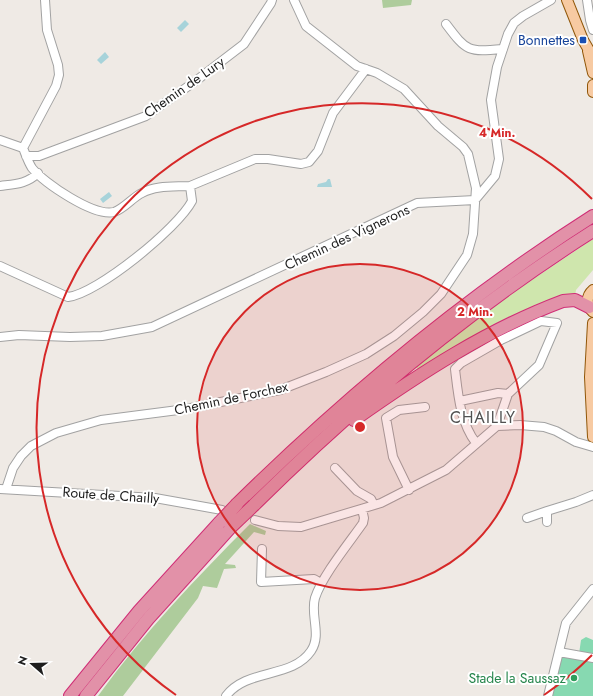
<svg xmlns="http://www.w3.org/2000/svg" width="593" height="696" font-family="Jost,sans-serif">
  <style>
    .grass { fill: #cfe6ad }
    .forest { fill: #aecc9c }
    .pitch { fill: #87d9b1 }
    .water { fill: #a7d3da }
    .lines { fill: none; stroke-linecap: round; stroke-linejoin: round }
    .minor-casing { stroke: #a2a2a2; stroke-width: 10 }
    .major-casing { stroke: #905608; stroke-width: 12 }
    .highway-casing { stroke: #d02e76; stroke-width: 14 }
    .minor { stroke: #fff; stroke-width: 8 }
    .major { stroke: #f7caa2; stroke-width: 10 }
    .highway { stroke: #e291a8; stroke-width: 12 }
    .highway-bridge-casing { stroke: #d02e76; stroke-width: 14; stroke-linecap: butt }
    .highway-bridge { stroke: #e291a8; stroke-width: 12 }
    .ring { fill: none; stroke: #d62828; stroke-width: 2 }
    .transit-dot { fill: #1a4fb4; stroke: #fff; stroke-width: 1.5 }
    .leisure-dot { fill: #2e9e5b; stroke: #fff; stroke-width: 1.5 }
    .labels { text-anchor: middle; dominant-baseline: central; stroke-width: 4; stroke-linejoin: round; paint-order: stroke }
    .transit-label { font-size: 14px; fill: #164399; stroke: #fff; text-anchor: end }
    .street-label { font-size: 14px; fill: #1e1e1e; stroke: #fff }
    .leisure-label { font-size: 14px; fill: #27864d; stroke: #fff; text-anchor: end }
    .quarter-label { font-size: 16px; letter-spacing: 1px; fill: #515151; stroke: #fff }
    .centre { fill: #d62828; stroke: #fff; stroke-width: 2 }
    .ring-label { font-size: 12px; text-anchor: middle; font-weight: bold; fill: #d62828; stroke: #fff; stroke-width: 4; stroke-linejoin: round; paint-order: stroke }
  </style>
  <rect width="100%" height="100%" fill="#efeae5"/>
  <path class="grass" d="M593 239V270L576 290 575 296 419 372 416 367 502 300Z"/>
  <path class="forest" d="M382 0H412L411 5 383 8Z
    M250 524 266 531 265 535 254 532 225 564 235 565 236 568 224 569 217 588 203 586 198 598 123 696H98C143 634 196 578 250 524Z"/>
  <path class="pitch" d="M586 637 593 640V657L579 654 581 640Z
    M561 654 593 662V696H550Z"/>
  <path class="water" d="M185 20 189 24 181 32 177 28Z
    M105 52 109 57 101 64 97 60Z
    M328 179H330L332 187H317L318 184 326 182Z
    M109 192 112 196 103 203 100 199Z"/>
  <g class="lines">
    <defs>
      <path id="minor" d="M587 0 590 20 593 30
        M446 24C467 52 468 52 503 49
        M0 140 23 148
        M26 156H39L146 116 197 80 244 44 271 3 272 0
        M0 186C15 184 27 184 38 173
        M190 186 255 159H268L301 164 309 162 318 151 333 113 366 69
        M0 266 68 297C97 294 178 228 192 201L190 186C174 187 156 185 142 193 133 197 124 209 114 212 94 217 44 183 32 168 28 162 26 155 23 148L56 86 59 75 58 65 47 30 45 0
        M0 337 19 335 70 337 102 336 152 327 417 203 475 200 495 176 499 159 491 100 497 67 508 34 514 23 523 16 551 0
        M460 401 498 393 508 394
        M476 443C460 422 458 394 455 369L461 363 501 340 541 321 557 323 539 365 508 394 497 426
        M335 468 357 491 371 499 374 505
        M0 489 155 498 222 510
        M6 489 13 468 21 456 31 446 56 433 101 420 186 409 280 390 326 372 366 354 394 336 423 312 441 294 467 255 473 234 476 188 468 154 463 147 438 126 404 89 377 73 357 66 306 26 294 0
        M409 490 393 457 386 418 399 410 425 407
        M527 518 547 511
        M255 520 278 526 301 527 381 503 446 470 497 426 520 425 544 427 556 431 576 442 593 447
        M547 522V511L576 502 593 495
        M262 549 261 582 314 579 321 583
        M559 652 593 658
        M226 696C247 668 292 679 311 651 322 635 310 615 315 598 322 576 349 543 363 523L364 518 362 509
        M548 696 566 623 593 589"/>
      <path id="major" d="M567 0 583 40 593 57
        M588 51 593 73
        M593 85V92
        M593 290C586 296 586 305 593 312
        M593 323 590 377 593 437"/>
      <path id="highway" d="M354 420C419 374 488 329 563 301L575 300 589 307
        M237 504C347 396 464 298 593 216
        M254 505C358 402 470 309 593 231
        M70 696 139 611 219 523
        M86 696 148 619 230 528"/>
    </defs>
    <use href="#minor" class="minor-casing"/>
    <use href="#major" class="major-casing"/>
    <use href="#highway" class="highway-casing"/>
    <use href="#minor" class="minor"/>
    <use href="#major" class="major"/>
    <use href="#highway" class="highway"/>
    <defs>
      <path id="highway-bridge" d="M219 523 237 504
        M230 528 254 505"/>
    </defs>
    <use href="#highway-bridge" class="highway-bridge-casing"/>
    <use href="#highway-bridge" class="highway-bridge"/>
  </g>
  <circle cx="360" cy="427" r="163" fill="#d62828" fill-opacity=".12"/>
  <g class="ring">
    <circle cx="360" cy="427" r="163"/>
    <path d="M592 655A325 325 0 0 1 544 695M176 695A325 325 0 1 1 592 199"/>
  </g>
  <rect class="transit-dot" x="579" y="36" width="8" height="8" rx="2"/>
  <circle class="leisure-dot" cx="574" cy="678" r="4"/>
  <g class="labels">
    <g class="transit-label">
      <text x="575" y="40">Bonnettes</text>
    </g>
    <g class="street-label">
      <text transform="translate(184 87) rotate(-35)">Chemin de Lury</text>
      <text transform="translate(347 237) rotate(-25)">Chemin des Vignerons</text>
      <text transform="translate(231 398) rotate(-12)">Chemin de Forchex</text>
      <text transform="translate(111 495) rotate(4)">Route de Chailly</text>
    </g>
    <g class="leisure-label">
      <text x="566" y="678">Stade la Saussaz</text>
    </g>
    <g class="quarter-label">
      <text x="483" y="417">CHAILLY</text>
    </g>
  </g>
  <circle cx="360" cy="427" r="6" class="centre"/>
  <g class="ring-label">
    <text x="497" y="137">4 Min.</text>
    <text x="475" y="316">2 Min.</text>
  </g>
  <g transform="translate(32 664) rotate(290)" stroke="#ffffff" stroke-width="3" paint-order="stroke">
  <path d="M0-3L7 15L0 10L-7 15Z" fill="#1e1e1e"/>
  <text y="-6" font-size="11" font-weight="bold" text-anchor="middle" fill="#1e1e1e">N</text>
  </g>
</svg>
